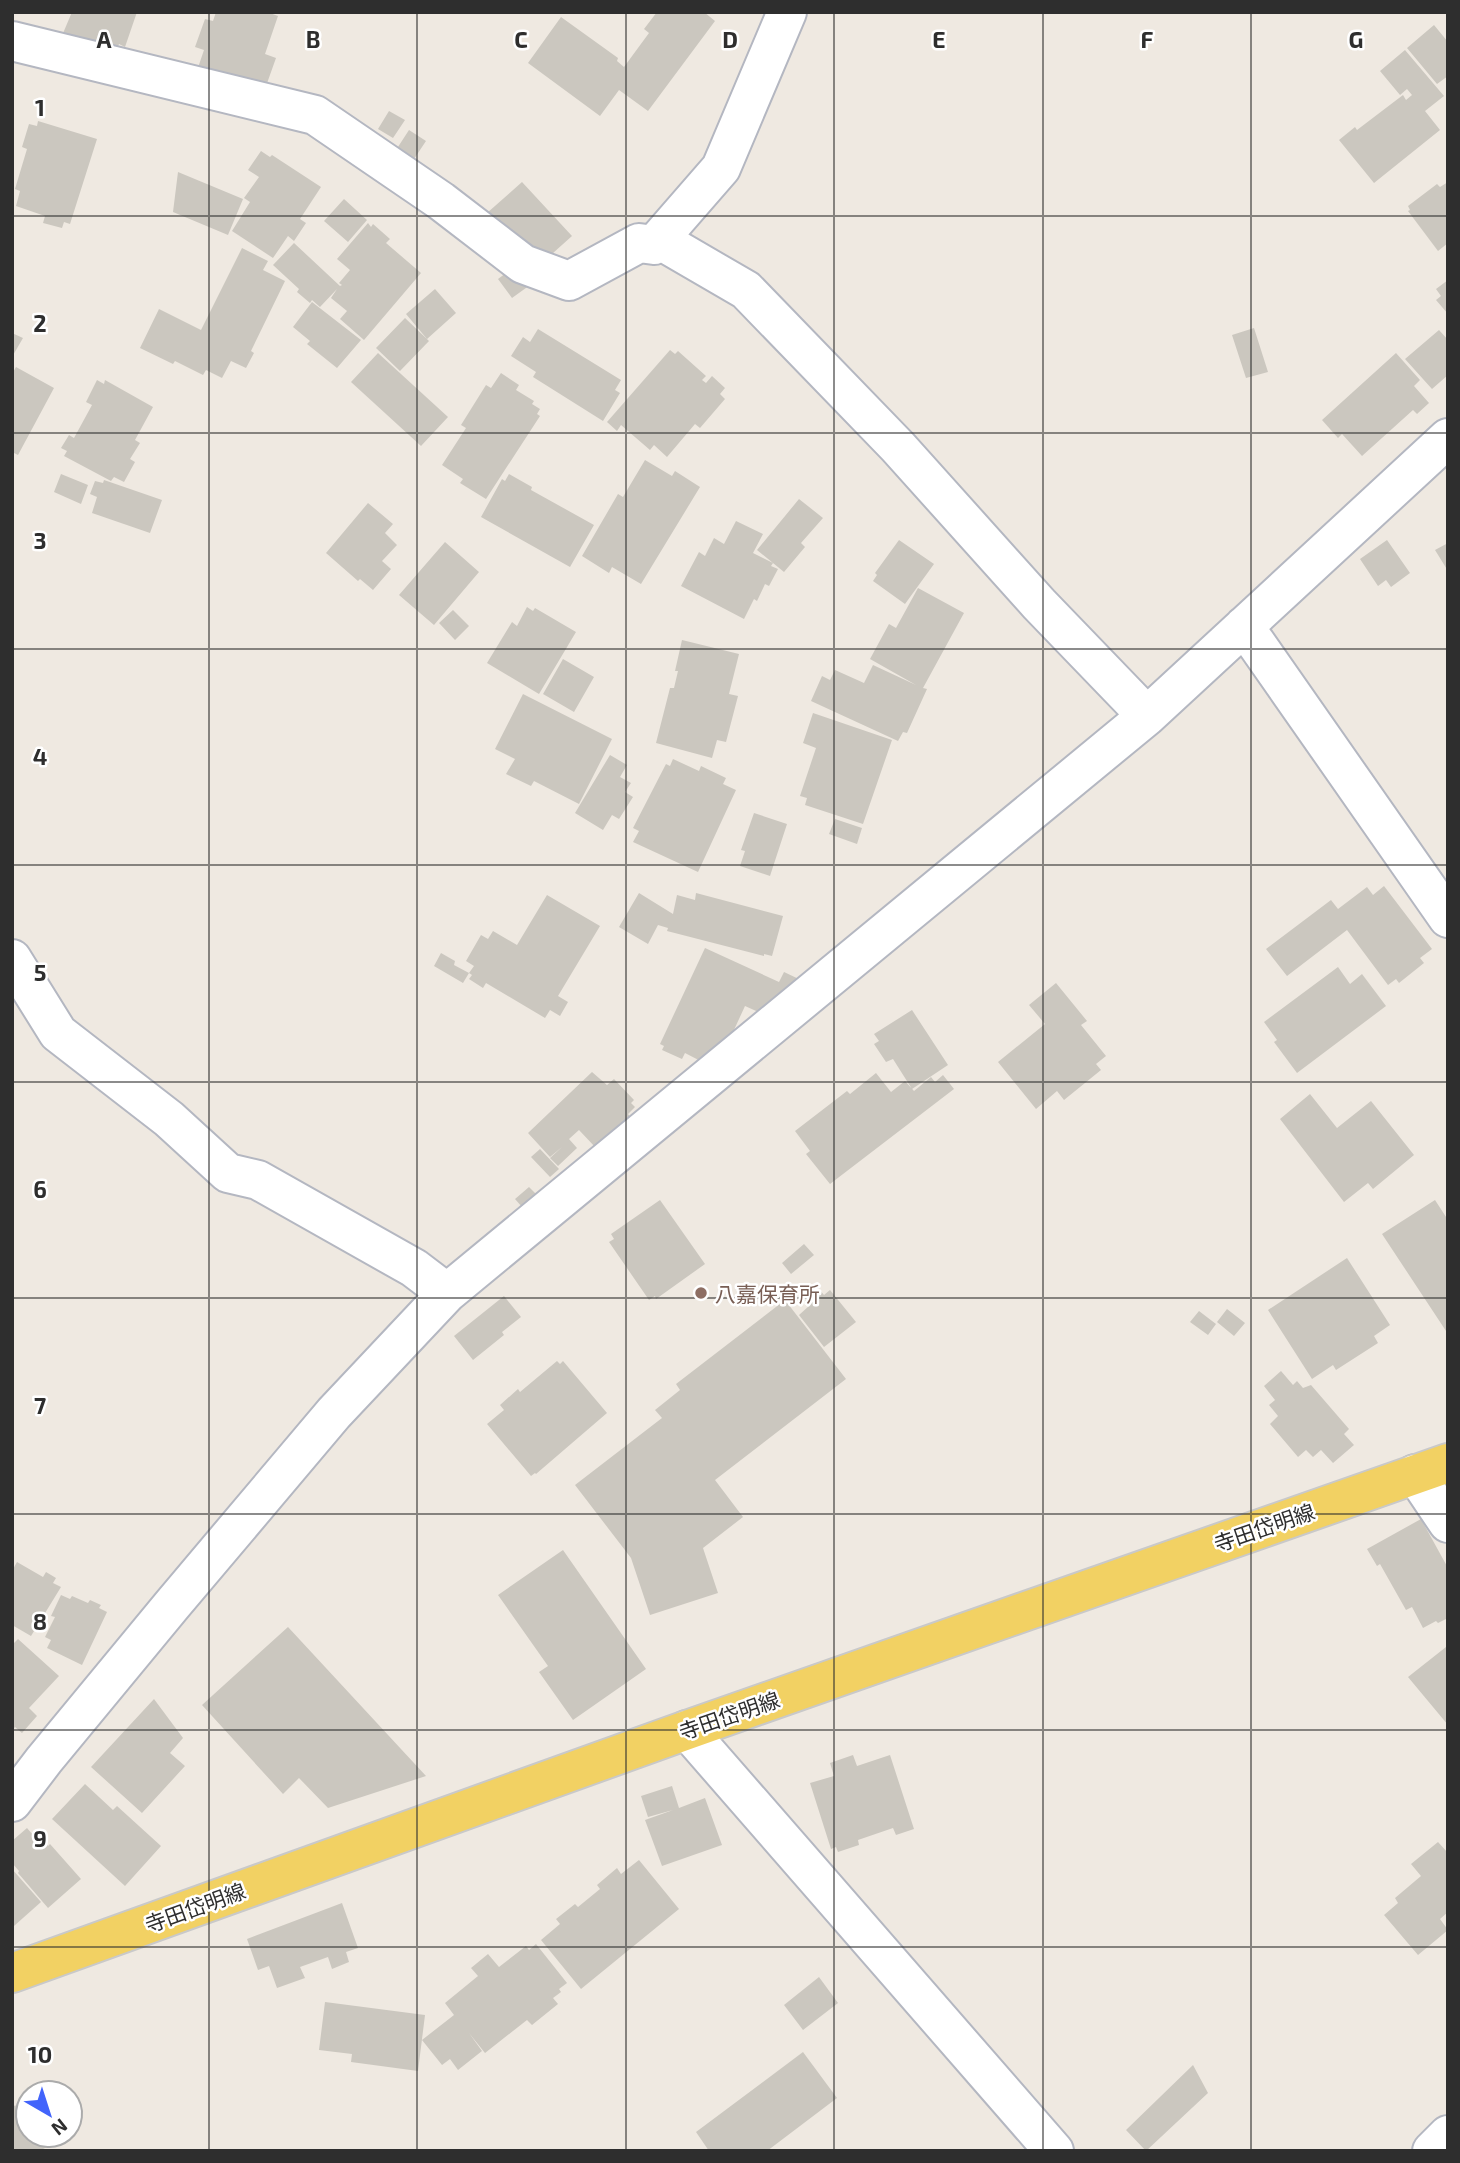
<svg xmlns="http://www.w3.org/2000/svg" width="1460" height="2163" font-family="'Exo 2','Noto Sans JP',sans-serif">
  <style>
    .building { fill: #cbc7bf }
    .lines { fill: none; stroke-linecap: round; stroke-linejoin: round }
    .minor-casing { stroke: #b4b7c1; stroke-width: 42 }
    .major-casing { stroke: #c9c9c9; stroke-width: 42 }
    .minor { stroke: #fff; stroke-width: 38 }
    .major { stroke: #f2d163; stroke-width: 38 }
    .grid { fill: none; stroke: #2e2e2e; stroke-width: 2; stroke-opacity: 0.55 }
    .education-dot { fill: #8d6e63; stroke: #fff; stroke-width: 2.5 }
    .labels { text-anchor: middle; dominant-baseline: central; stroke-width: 5; stroke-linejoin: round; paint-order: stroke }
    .education-label { font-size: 21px; fill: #785e54; stroke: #fff; text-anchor: start }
    .street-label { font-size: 21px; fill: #2e2e2e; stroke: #fff }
    .grid-label { font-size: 23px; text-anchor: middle; font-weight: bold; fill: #2e2e2e; stroke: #fff; stroke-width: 5; stroke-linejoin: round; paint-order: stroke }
  </style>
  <rect width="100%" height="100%" fill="#efe9e1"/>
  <path class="building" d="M72 12H137L125 47 119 44 110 66 61 38Z
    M216 12H267L278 16 265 54 276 58 255 117 188 97 204 50 195 47 205 19 213 21Z
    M657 12H704L715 21 648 111 619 90 600 116 528 63 561 17 618 58 617 61 624 67 649 33 644 29Z
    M1434 25 1448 42V76L1437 84 1407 48Z
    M1405 50 1444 96 1425 111 1440 130 1374 183 1339 140 1355 127 1357 130 1403 95 1406 100 1412 95 1407 89 1400 95 1380 71Z
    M389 111 405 120 393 138 378 129Z
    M38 121 97 139 70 224 64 222 62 228 43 223 45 216 16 206 20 191 15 189 27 149 22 147 29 124 37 126Z
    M409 130 426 141 412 162 396 150Z
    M261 151 270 157 272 155 321 187 300 219 306 223 294 241 288 236 273 258 232 231 250 202 244 198 259 177 248 170Z
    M178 172 243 199 228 235 173 212Z
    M522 182 572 236 543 262 487 213Z
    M1448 182V243L1438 251 1408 211 1410 210 1408 206 1437 184 1440 187Z
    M344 199 367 220 348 242 324 221Z
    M368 223 371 227 373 224 390 239 386 243 421 273 364 340 340 319 347 311 331 298 337 289 320 307 312 300 310 303 297 292 299 289 273 265 294 243 340 286 342 285 339 283 350 270 337 259Z
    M242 248 268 261 263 270 285 281 251 351 254 353 246 368 231 361 222 378 206 370 203 375 175 361 173 364 140 348 159 309 201 330Z
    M523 260 537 280 512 298 498 279Z
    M1448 280V314L1436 300 1441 296 1436 289Z
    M435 289 456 313 427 339 406 314Z
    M312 302 361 340 337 368 307 344 310 341 293 327Z
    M405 318 429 341 400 371 376 348Z
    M1254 328 1268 372 1246 378 1232 335Z
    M538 329 621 380 615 390 620 393 603 421 533 377 536 372 511 356 523 337 530 342Z
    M1439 330 1448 340V375L1432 389 1405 359Z
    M12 333 23 338 12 357Z
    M670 350 675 354 678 351 706 376 702 380 706 383 712 376 725 388 720 394 725 399 700 428 695 424 667 457 654 445 650 450 621 425 617 431 607 422Z
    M378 353 448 417 421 446 351 382Z
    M1396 353 1420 380 1414 386 1429 403 1417 414 1413 410 1362 456 1342 434 1338 438 1322 420Z
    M16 367 54 388 18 455 12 452V374Z
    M501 373 519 385 516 390 534 401 532 404 540 409 537 414 540 416 486 499 460 483 463 479 442 465 466 428 461 425 486 385 491 388Z
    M97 380 104 384 105 380 153 407 135 440 140 443 130 459 135 462 124 482 114 477 111 481 64 456 67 451 61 448 69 435 74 438 92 405 86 402Z
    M645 460 672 476 675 471 700 487 641 584 612 567 609 573 582 556 618 494 623 497Z
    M61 474 88 485 81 504 54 492Z
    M509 474 532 487 531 490 594 525 570 567 481 517 502 479 505 481Z
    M104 480 162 500 150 533 92 513 97 497 90 494 95 481 103 483Z
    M799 499 823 518 801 543 805 547 784 572 757 550Z
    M368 503 393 524 385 533 397 545 382 561 391 569 373 590 360 579 358 581 326 553Z
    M736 521 763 534 753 553 773 563 771 566 778 569 769 586 765 584 757 601 754 599 744 619 681 586 699 552 705 556 714 538 724 544Z
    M899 540 934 564 905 604 873 581 877 575 875 573Z
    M1387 540 1410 573 1391 587 1386 580 1378 586 1360 559Z
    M445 542 479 572 434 625 399 595Z
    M1448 543V571L1435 550Z
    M918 588 964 613 923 688 927 689 907 733 903 732 898 741 811 701 822 676 830 680 835 670 864 683 873 665 916 685 870 659 889 624 896 628Z
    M527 607 533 611 535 608 576 632 539 694 487 663 512 622 517 626Z
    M453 610 469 626 455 640 439 623Z
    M682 640 739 654 729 694 738 696 726 742 717 740 712 758 656 743 670 688H674L678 671H675Z
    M563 659 594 677 574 712 543 694Z
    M523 694 612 739 579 804 534 781 531 786 506 774 515 759 495 749Z
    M813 713 892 740 863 824 805 805 807 798 800 796 816 748 803 743Z
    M610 755 627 765 620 777 631 783 625 792 633 797 619 819 612 815 603 830 575 813Z
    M673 759 699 771 701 766 726 778 723 784 736 790 698 872 633 842 639 831 633 828 666 764 670 766Z
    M754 813 787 824 770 876 740 866 745 851 741 850Z
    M835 819 862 828 857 844 829 834Z
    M1384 886 1432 949 1420 958 1424 963 1399 983 1396 979 1388 985 1347 930 1287 976 1266 949 1331 900 1338 909 1367 887 1373 895Z
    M639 893 673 914 677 895 695 900 696 893 783 916 772 956 764 954V956L667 931 668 928 658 925 648 944 619 927Z
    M547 895 600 926 558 996 568 1002 560 1016 550 1010 545 1018 486 983 483 988 469 979 472 975 469 973 474 966 466 961 481 935 488 939 493 931 517 945Z
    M705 948 779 982 784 972 803 981 783 1023 745 1006 716 1069 685 1053 682 1059 662 1050 664 1046 660 1044Z
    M441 953 455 961 454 965 469 973 463 983 434 966Z
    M1338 967 1350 984 1362 974 1386 1006 1297 1073 1274 1042 1277 1040 1264 1022Z
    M1056 983 1087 1021 1081 1025 1106 1056 1096 1064 1101 1070 1064 1100 1057 1091 1036 1109 998 1062 1045 1024 1029 1005Z
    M912 1010 948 1065 912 1089 893 1059 886 1062 874 1044 879 1041 874 1034Z
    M592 1072 607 1085 614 1079 634 1100 631 1103 635 1107 628 1114 631 1118 596 1148 579 1130 569 1139 577 1148 558 1166 550 1158 562 1147 550 1157 528 1133Z
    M876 1073 891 1092 905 1081 914 1091 931 1077 935 1082 943 1075 954 1089 830 1184 806 1154 810 1151 795 1131 847 1091 850 1094Z
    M1310 1094 1337 1128 1371 1101 1414 1155 1373 1189 1368 1183 1344 1202 1280 1119Z
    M540 1149 559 1169 550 1177 531 1157Z
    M529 1187 537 1195 522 1207 515 1199Z
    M660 1200 705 1264 656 1299 655 1296 649 1300 609 1242 614 1239 611 1234Z
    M1435 1200 1448 1220V1334L1382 1234Z
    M804 1244 814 1255 791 1274 782 1263Z
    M1347 1258 1390 1325 1374 1336 1378 1343 1336 1370 1333 1365 1312 1379 1268 1310Z
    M819 1289 824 1295 830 1290 856 1322 824 1347 799 1315 809 1306 805 1301Z
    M504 1296 521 1317 502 1332 504 1335 473 1360 454 1336Z
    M785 1300 846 1379 715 1480 743 1517 703 1548 718 1593 650 1615 631 1558 575 1485 662 1418 655 1410 680 1390 676 1384Z
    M1227 1309 1245 1323 1234 1336 1217 1322Z
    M1199 1311 1216 1324 1208 1335 1190 1322Z
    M557 1361 560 1364 563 1361 607 1413 536 1474 535 1473 531 1476 487 1424 504 1410 500 1405 518 1389 520 1392Z
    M1281 1371 1293 1385 1297 1381 1303 1388 1311 1385 1349 1429 1344 1434 1354 1445 1333 1463 1321 1450 1313 1457 1306 1450 1298 1457 1270 1424 1278 1416 1269 1405 1275 1400 1264 1386Z
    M1421 1519 1448 1568V1618L1438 1623 1436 1621 1423 1628 1412 1607 1406 1610 1380 1564 1377 1566 1367 1549Z
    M563 1550 646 1669 573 1720 539 1672 548 1666 498 1595Z
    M17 1562 43 1577 46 1572 56 1578 53 1583 61 1587 31 1636 12 1625V1571Z
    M61 1595 70 1599 72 1596 88 1603 90 1600 101 1605 99 1608 107 1612 82 1665 47 1648 51 1640 45 1637 55 1617 51 1616Z
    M288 1627 426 1776 328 1808 299 1778 283 1794 202 1705Z
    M18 1639 59 1676 29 1708 37 1716 22 1733 15 1727 12 1731V1645Z
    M1446 1647 1448 1649V1725L1408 1677Z
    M154 1699 183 1738 170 1753 185 1766 142 1813 91 1767Z
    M853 1755 857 1766 890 1755 914 1829 896 1835 893 1828 858 1840 859 1845 838 1852 836 1847 831 1849 810 1783 834 1776 830 1763Z
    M85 1784 113 1810 117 1806 161 1846 125 1886 52 1819Z
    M672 1786 679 1808 705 1798 722 1845 662 1866 645 1820 673 1810 648 1817 641 1796Z
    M27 1828 33 1835 36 1832 48 1846 50 1844 81 1879 48 1908 18 1873 19 1871 12 1863V1841Z
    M1438 1842 1448 1853V1912L1440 1919 1448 1930 1418 1955 1384 1915 1398 1903 1395 1898 1421 1876 1411 1864Z
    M639 1860 679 1909 581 1989 541 1940 560 1924 556 1919 575 1904 578 1907 600 1889 597 1885 617 1868 621 1874Z
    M12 1869 41 1902 14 1926 12 1924Z
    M342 1903 358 1948 346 1952 349 1962 332 1969 328 1957 300 1967 305 1978 277 1988 269 1966 258 1970 247 1939Z
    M536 1944 567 1983 559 1989 561 1992 553 1998 558 2004 532 2025 527 2020 485 2053 469 2033 482 2051 458 2070 450 2059 442 2065 422 2040 454 2015 445 2003 478 1976 471 1968 488 1954 499 1967 526 1946 529 1950Z
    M819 1977 838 2003 803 2030 784 2005Z
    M325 2002 425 2015 418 2071 351 2062 352 2054 319 2050Z
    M803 2052 837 2098 767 2151H709L696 2132Z
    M1193 2065 1208 2093 1146 2151 1126 2130Z
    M28 2104V2135H59L61 2140 39 2151H12V2106Z"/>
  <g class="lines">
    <defs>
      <path id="minor" d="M12 41 315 115 441 201 523 264 569 281 639 243 654 245 721 168 787 12
        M660 240 746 290 898 447 1039 604 1147 716
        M1244 626 1448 918
        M12 959 58 1033 169 1119 228 1173 258 1180 414 1268 447 1293
        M1415 1474 1448 1523
        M687 1730 1054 2151
        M12 1802 44 1760 172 1605 334 1413 447 1293 1147 716 1448 438
        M1432 2151 1448 2135"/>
      <path id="major" d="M12 1973 687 1730 1448 1463"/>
    </defs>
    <use href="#minor" class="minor-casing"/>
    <use href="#major" class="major-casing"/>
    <use href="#minor" class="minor"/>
    <use href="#major" class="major"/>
  </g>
  <path class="grid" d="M209 12V2151M417 12V2151M626 12V2151M834 12V2151M1043 12V2151M1251 12V2151M12 216H1448M12 433H1448M12 649H1448M12 865H1448M12 1082H1448M12 1298H1448M12 1514H1448M12 1730H1448M12 1947H1448"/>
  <circle class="education-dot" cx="701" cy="1293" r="7"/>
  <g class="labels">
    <g class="education-label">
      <text x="715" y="1293">八嘉保育所</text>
    </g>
    <g class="street-label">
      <text transform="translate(1264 1527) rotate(-19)">寺田岱明線</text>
      <text transform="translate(729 1715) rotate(-19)">寺田岱明線</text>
      <text transform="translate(195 1907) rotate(-20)">寺田岱明線</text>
    </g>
  </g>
  <g class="grid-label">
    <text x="104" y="48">A</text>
    <text x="313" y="48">B</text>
    <text x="521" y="48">C</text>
    <text x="730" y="48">D</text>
    <text x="939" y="48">E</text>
    <text x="1147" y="48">F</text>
    <text x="1356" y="48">G</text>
    <text x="40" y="116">1</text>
    <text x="40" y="332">2</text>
    <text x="40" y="549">3</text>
    <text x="40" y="765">4</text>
    <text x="40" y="981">5</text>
    <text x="40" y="1198">6</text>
    <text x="40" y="1414">7</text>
    <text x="40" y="1630">8</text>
    <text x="40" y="1847">9</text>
    <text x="40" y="2063">10</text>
  </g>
  <rect width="1460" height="2163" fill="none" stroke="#2e2e2e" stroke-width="28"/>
  <g transform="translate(49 2114) rotate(141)"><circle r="33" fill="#ffffff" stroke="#ababab" stroke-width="2"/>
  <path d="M0-5L12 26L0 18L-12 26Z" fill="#4264fb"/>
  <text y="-10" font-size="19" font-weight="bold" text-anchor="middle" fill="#2e2e2e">N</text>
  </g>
</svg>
